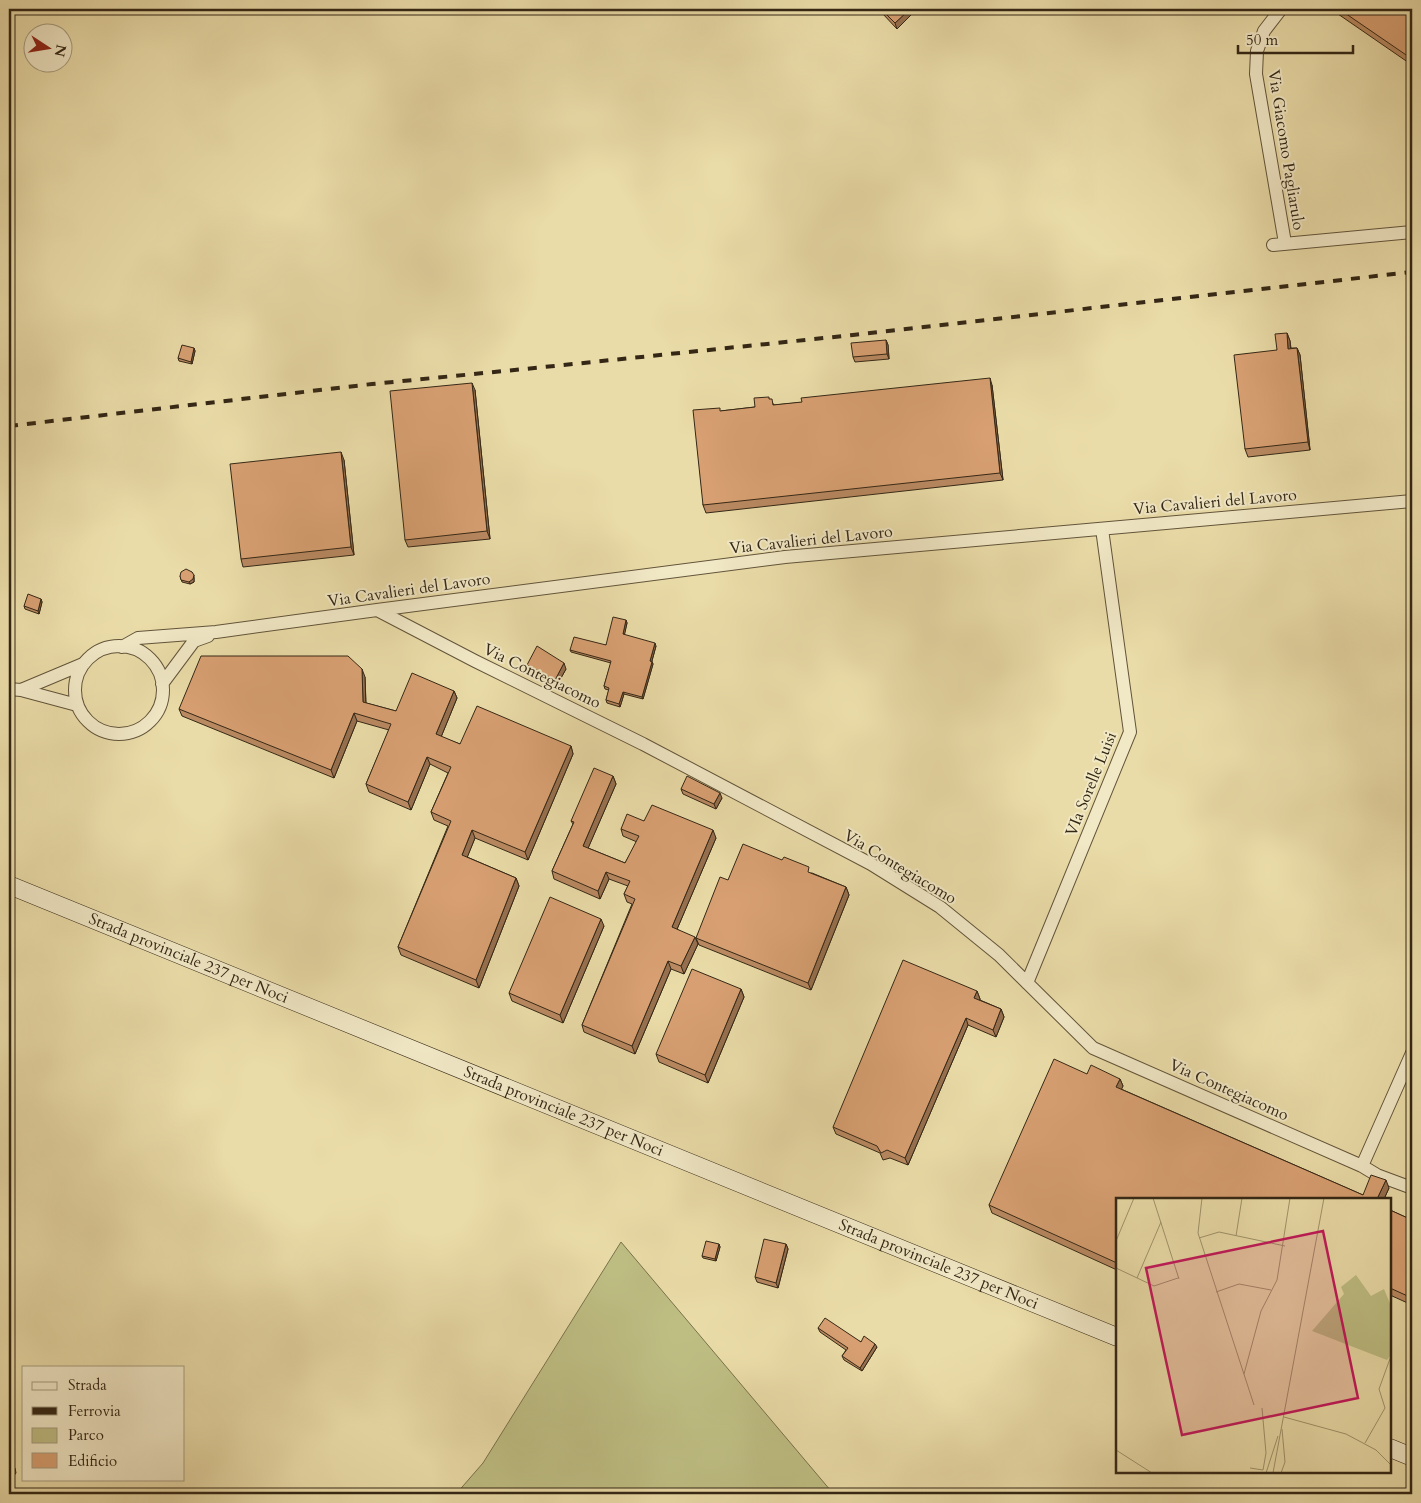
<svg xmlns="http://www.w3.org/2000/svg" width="1421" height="1503" font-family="Cardo,serif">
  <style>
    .green { fill: #bebe83; stroke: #79724c }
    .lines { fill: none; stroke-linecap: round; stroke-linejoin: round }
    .minor-casing { stroke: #62543a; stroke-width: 14 }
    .secondary-casing { stroke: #342715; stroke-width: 19 }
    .minor { stroke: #f1e8c6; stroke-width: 12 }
    .secondary { stroke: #f1e8c6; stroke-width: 18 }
    .rail { stroke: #342715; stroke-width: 4; stroke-dasharray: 9 9; stroke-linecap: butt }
    .wall { fill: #ba8a62; stroke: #342715 }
    .shaded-wall { fill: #977050; stroke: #342715 }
    .building { fill: #d8a072; stroke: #342715 }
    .labels { text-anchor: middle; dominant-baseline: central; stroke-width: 4; stroke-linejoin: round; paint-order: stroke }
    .street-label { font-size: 16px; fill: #342715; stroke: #f1e8c6 }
    .inset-road { fill: none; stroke: #a1946d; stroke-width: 1 }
    .view { fill: #c2185b; fill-opacity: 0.15; stroke: #c2185b; stroke-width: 2.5 }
    .inset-edge { fill: none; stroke: #342715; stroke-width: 2.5 }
  </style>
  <rect width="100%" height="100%" fill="#eadca8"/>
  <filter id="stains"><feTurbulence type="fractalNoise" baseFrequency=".004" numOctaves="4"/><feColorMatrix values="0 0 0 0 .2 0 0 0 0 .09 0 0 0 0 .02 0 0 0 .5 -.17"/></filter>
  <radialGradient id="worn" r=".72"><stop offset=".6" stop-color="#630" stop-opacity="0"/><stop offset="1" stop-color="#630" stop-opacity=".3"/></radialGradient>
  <path class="green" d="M621 1242 831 1491 833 1494H456L483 1463Z"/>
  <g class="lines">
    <defs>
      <path id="minor" d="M1281 9 1264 31 1257 51 1256 74 1285 243
        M1273 245 1412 232
        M377 610 475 661 643 744 871 864 940 907 999 955 1093 1048 1362 1166 1377 1175 1412 1188
        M75 690a44 44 0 1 1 88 0a44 44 0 1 1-88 0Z
        M122 647 138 638 216 632 377 610 785 557 1412 501
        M162 684 194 641 208 636
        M9 689 21 690 77 705
        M21 690 83 664
        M1027 983 1130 732 1102 529
        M1362 1166 1412 1053"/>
      <g id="secondary">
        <path id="s1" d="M9 885 1117 1337"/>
        <path d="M1390 1448 1412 1457"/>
      </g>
    </defs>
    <use href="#minor" class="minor-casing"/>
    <use href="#secondary" class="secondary-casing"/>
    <use href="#minor" class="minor"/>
    <use href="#secondary" class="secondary"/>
    <path class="rail" d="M9 426 372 384 525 369 853 335 1412 272"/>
  </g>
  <path class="wall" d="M880 9 911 15 897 29 882 13Z
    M1336 9H1412V65L1338 14Z
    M1287 333 1290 341 1291 348H1297L1300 355 1310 450 1248 457 1245 449 1277 350Z
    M886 340 888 345 889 359 855 362 853 357Z
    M194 348 195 351 192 364 179 361 178 358Z
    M992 385 1003 480 706 513 703 505 721 411 755 407 770 399 774 405Z
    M475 390 490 539 408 547 405 540Z
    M344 460 354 555 243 567 241 559Z
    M192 572 194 578V582L190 584 182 582 180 576Z
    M41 599 42 602 39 614 25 609 24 606Z
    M626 620 627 623 624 635 656 646 652 661 653 664 643 699 624 694 620 707 607 703 606 700 609 690 605 689 604 686 611 663 571 652 570 650 606 645Z
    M527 665 566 669 557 685 529 670Z
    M365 677 366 703 396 711 454 691 457 698 441 737 460 744 571 746 573 754 528 860 475 838 467 857 516 878 519 886 479 988 401 955 398 947 448 826 434 820 431 812 448 773 430 764 411 810 369 792 366 784 389 730 357 721 334 778 182 716 179 709Z
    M613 776 616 784 588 848 625 863 637 842 623 836 621 829 644 821 716 838 677 929 698 944 684 974 671 969 635 1054 584 1032 582 1025 632 904 627 902 624 894 628 886 609 879 600 899 554 879 552 871 573 824 571 821Z
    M681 789 722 798 716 809 683 794Z
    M812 873 846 887 849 895 811 990 699 945 696 938 728 880Z
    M604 926 563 1023 512 1001 509 993Z
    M741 989 744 997 708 1083 659 1062 656 1054Z
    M977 991 980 999V1000L1001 1009 1004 1017 996 1037 968 1025 908 1165 890 1158 883 1160 880 1153 836 1134 833 1127Z
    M1087 1074 1120 1079 1123 1086 1121 1089 1363 1195 1389 1188 1384 1199H1117V1270L992 1213 989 1205Z
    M1412 1085V1105L1408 1103 1407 1098Z
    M1390 1210 1412 1220V1305L1390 1295Z
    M719 1244 720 1247 716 1261 703 1258 702 1256Z
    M786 1244 788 1249 778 1288 757 1282 755 1277Z
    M818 1328 877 1347 862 1371 844 1360 842 1356 846 1350 820 1332Z"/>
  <path class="shaded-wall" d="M909 10 911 15 897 29 895 23Z
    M1287 333 1290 341 1291 356 1288 349Z
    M886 340 888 345 889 359 887 354Z
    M194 348 195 351 192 364 191 362Z
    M1297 348 1300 355 1310 450 1308 442Z
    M990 378 992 385 1003 480 1000 473Z
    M472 383 475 390 490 539 487 531Z
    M341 452 344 460 354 555 351 547Z
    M194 575V582L190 584 189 582Z
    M41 599 42 602 39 614 38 611Z
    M626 620 627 623 624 637 623 634Z
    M655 643 656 646 651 664 650 661Z
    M652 662 653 664 643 699 642 697Z
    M564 663 566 669 557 685 555 680Z
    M362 669 365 677 366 710 363 702Z
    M454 691 457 698 439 742 436 734Z
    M623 692 624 694 620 707 619 704Z
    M354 713 357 721 334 778 331 770Z
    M571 746 573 754 528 860 525 852Z
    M427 757 430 764 411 810 408 802Z
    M613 776 616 784 586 853 583 846Z
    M720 793 722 798 716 809 714 804Z
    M472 830 475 838 465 863 462 855Z
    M713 830 716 838 675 934 672 927Z
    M606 872 609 879 600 899 598 891Z
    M516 878 519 886 479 988 476 980Z
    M846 887 849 895 811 990 808 983Z
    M601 919 604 926 563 1023 560 1015Z
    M695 937 698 944 684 974 681 966Z
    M668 961 671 969 635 1054 632 1046Z
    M741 989 744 997 708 1083 705 1075Z
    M977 991 980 999 977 1005 974 998Z
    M1001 1009 1004 1017 996 1037 993 1030Z
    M966 1018 968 1025 908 1165 905 1158Z
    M1120 1079 1123 1086 1119 1095 1116 1087Z
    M1386 1180 1389 1188 1384 1199H1377Z
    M719 1244 720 1247 716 1261 715 1259Z
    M786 1244 788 1249 778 1288 776 1283Z
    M875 1344 877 1347 862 1371 860 1368Z
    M15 1468 16 1473 9 1482V1474Z"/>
  <path class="building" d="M881 9H908L909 10 895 23Z
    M1339 9H1412V59Z
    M1287 333 1288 349 1297 348 1308 442 1245 449 1234 355 1277 350 1275 334Z
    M886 340 887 354 853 357 851 343Z
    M182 345 194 348 191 362 178 358Z
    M990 378 1000 473 703 505 693 410 720 408V411L755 407 754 398 769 397V399H772L773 405 802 402 801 398Z
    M472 383 487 531 405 540 390 391Z
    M341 452 351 547 241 559 230 464Z
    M186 569 192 572 194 575 193 579 189 582 181 580 180 576 181 572Z
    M28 594 41 599 38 611 24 606Z
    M613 617 626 620 623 634 655 643 650 661 652 662 642 697 623 692 619 704 606 700 609 688 604 686 611 661 570 650 574 637 606 645Z
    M537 646 564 663 555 680 527 665Z
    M201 656H348L362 669 363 702 396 711 412 673 454 691 436 734 460 744 477 706 571 746 525 852 472 830 462 855 516 878 476 980 398 947 451 821 431 812 451 767 427 757 408 802 366 784 391 724 354 713 331 770 179 709Z
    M594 768 613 776 583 846 625 863 639 836 621 829 627 814 644 821 652 805 713 830 672 927 695 937 681 966 668 961 632 1046 582 1025 635 899 624 894 630 881 606 872 598 891 552 871 574 822 571 821Z
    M687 776 720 793 714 804 681 789Z
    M743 844 782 860 784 857 809 867 808 872 846 887 808 983 696 938 720 877 728 880Z
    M550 897 601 919 560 1015 509 993Z
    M903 960 977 991 974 998 1001 1009 993 1030 966 1018 905 1158 887 1150 881 1153 877 1146 833 1127Z
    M692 969 741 989 705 1075 656 1054Z
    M1054 1059 1087 1074 1091 1065 1120 1079 1116 1087 1363 1195 1371 1175 1386 1180 1377 1199H1117V1263L989 1205Z
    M1412 1085V1100L1407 1098Z
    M1390 1210 1412 1220V1298L1390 1288Z
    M764 1239 786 1244 776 1283 755 1277Z
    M706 1241 719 1244 715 1259 702 1256Z
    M825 1318 861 1342 864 1336 875 1344 860 1368 842 1356 848 1348 818 1328Z
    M9 1463 15 1468 9 1474Z"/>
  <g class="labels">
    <g class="street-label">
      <text transform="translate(1286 150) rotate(81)">Via Giacomo Pagliarulo</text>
      <text transform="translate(1215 502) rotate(-5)">Via Cavalieri del Lavoro</text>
      <text transform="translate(811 540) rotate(-6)">Via Cavalieri del Lavoro</text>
      <text transform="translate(409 590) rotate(-8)">Via Cavalieri del Lavoro</text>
      <text transform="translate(542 676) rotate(26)">Via Contegiacomo</text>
      <text transform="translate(1091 784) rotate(-68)">VIa Sorelle Luisi</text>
      <text transform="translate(900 867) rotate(31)">Via Contegiacomo</text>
      <text stroke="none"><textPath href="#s1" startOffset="194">Strada provinciale 237 per Noci</textPath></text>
      <text transform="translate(1229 1090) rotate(24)">Via Contegiacomo</text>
      <text stroke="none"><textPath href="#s1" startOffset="599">Strada provinciale 237 per Noci</textPath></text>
      <text stroke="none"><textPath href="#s1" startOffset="1004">Strada provinciale 237 per Noci</textPath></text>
    </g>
  </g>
  <g transform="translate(1116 1198)">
    <rect width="275" height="275" fill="#eadca8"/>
    <path d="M240 77 255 98 268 91 275 108V157L271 162 196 133 228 96 225 89Z" fill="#bebe83"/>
    <path class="inset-road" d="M37 0 63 81M86 0 82 35 138 207M120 38 126 0M83 40 103 34 169 48M0 43 18 0M0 70 38 88 62 80M21 80 45 24M100 94 123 86 155 92M128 176 145 113 161 82 174 0M168 219 230 236 260 252 275 267M249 245 269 210 263 191 275 158M0 252 36 275M134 270 147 272 150 255 146 210M150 275 162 238M157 275 208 0M165 275 169 264 166 231"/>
    <path class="view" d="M207 33 242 200 66 237 30 70Z"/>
    <rect width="275" height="275" class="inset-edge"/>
  </g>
  <rect width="1421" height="1503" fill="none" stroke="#eadca8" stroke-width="30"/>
  <rect x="10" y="10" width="1401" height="1483" fill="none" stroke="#342715" stroke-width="2.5"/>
  <rect x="15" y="15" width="1391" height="1473" fill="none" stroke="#342715"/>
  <rect x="22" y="1366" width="162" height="115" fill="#f1e8c6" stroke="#a59b7f"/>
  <rect x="32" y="1382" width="25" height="8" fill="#f1e8c6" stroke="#a59b7f"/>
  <text x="68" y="1390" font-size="15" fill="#342715">Strada</text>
  <rect x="32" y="1407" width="25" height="8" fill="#342715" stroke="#a59b7f"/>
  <text x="68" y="1416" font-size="15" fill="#342715">Ferrovia</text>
  <rect x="32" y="1428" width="25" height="15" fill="#bebe83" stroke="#a59b7f"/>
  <text x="68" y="1440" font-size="15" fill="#342715">Parco</text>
  <rect x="32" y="1453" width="25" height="15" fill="#d8a072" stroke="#a59b7f"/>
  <text x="68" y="1466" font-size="15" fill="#342715">Edificio</text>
  <g transform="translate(48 48) rotate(102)"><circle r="24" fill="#f1e8c6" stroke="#a59b7f"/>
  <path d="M0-4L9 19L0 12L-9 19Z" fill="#8f2418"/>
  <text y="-8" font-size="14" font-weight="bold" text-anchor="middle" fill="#342715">N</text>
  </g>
  <path d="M1238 45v8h115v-8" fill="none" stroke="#342715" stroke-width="2.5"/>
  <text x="1246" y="45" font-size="15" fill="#342715" stroke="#f1e8c6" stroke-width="4" paint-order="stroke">50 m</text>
  <rect width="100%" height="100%" filter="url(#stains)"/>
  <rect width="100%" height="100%" fill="url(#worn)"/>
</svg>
